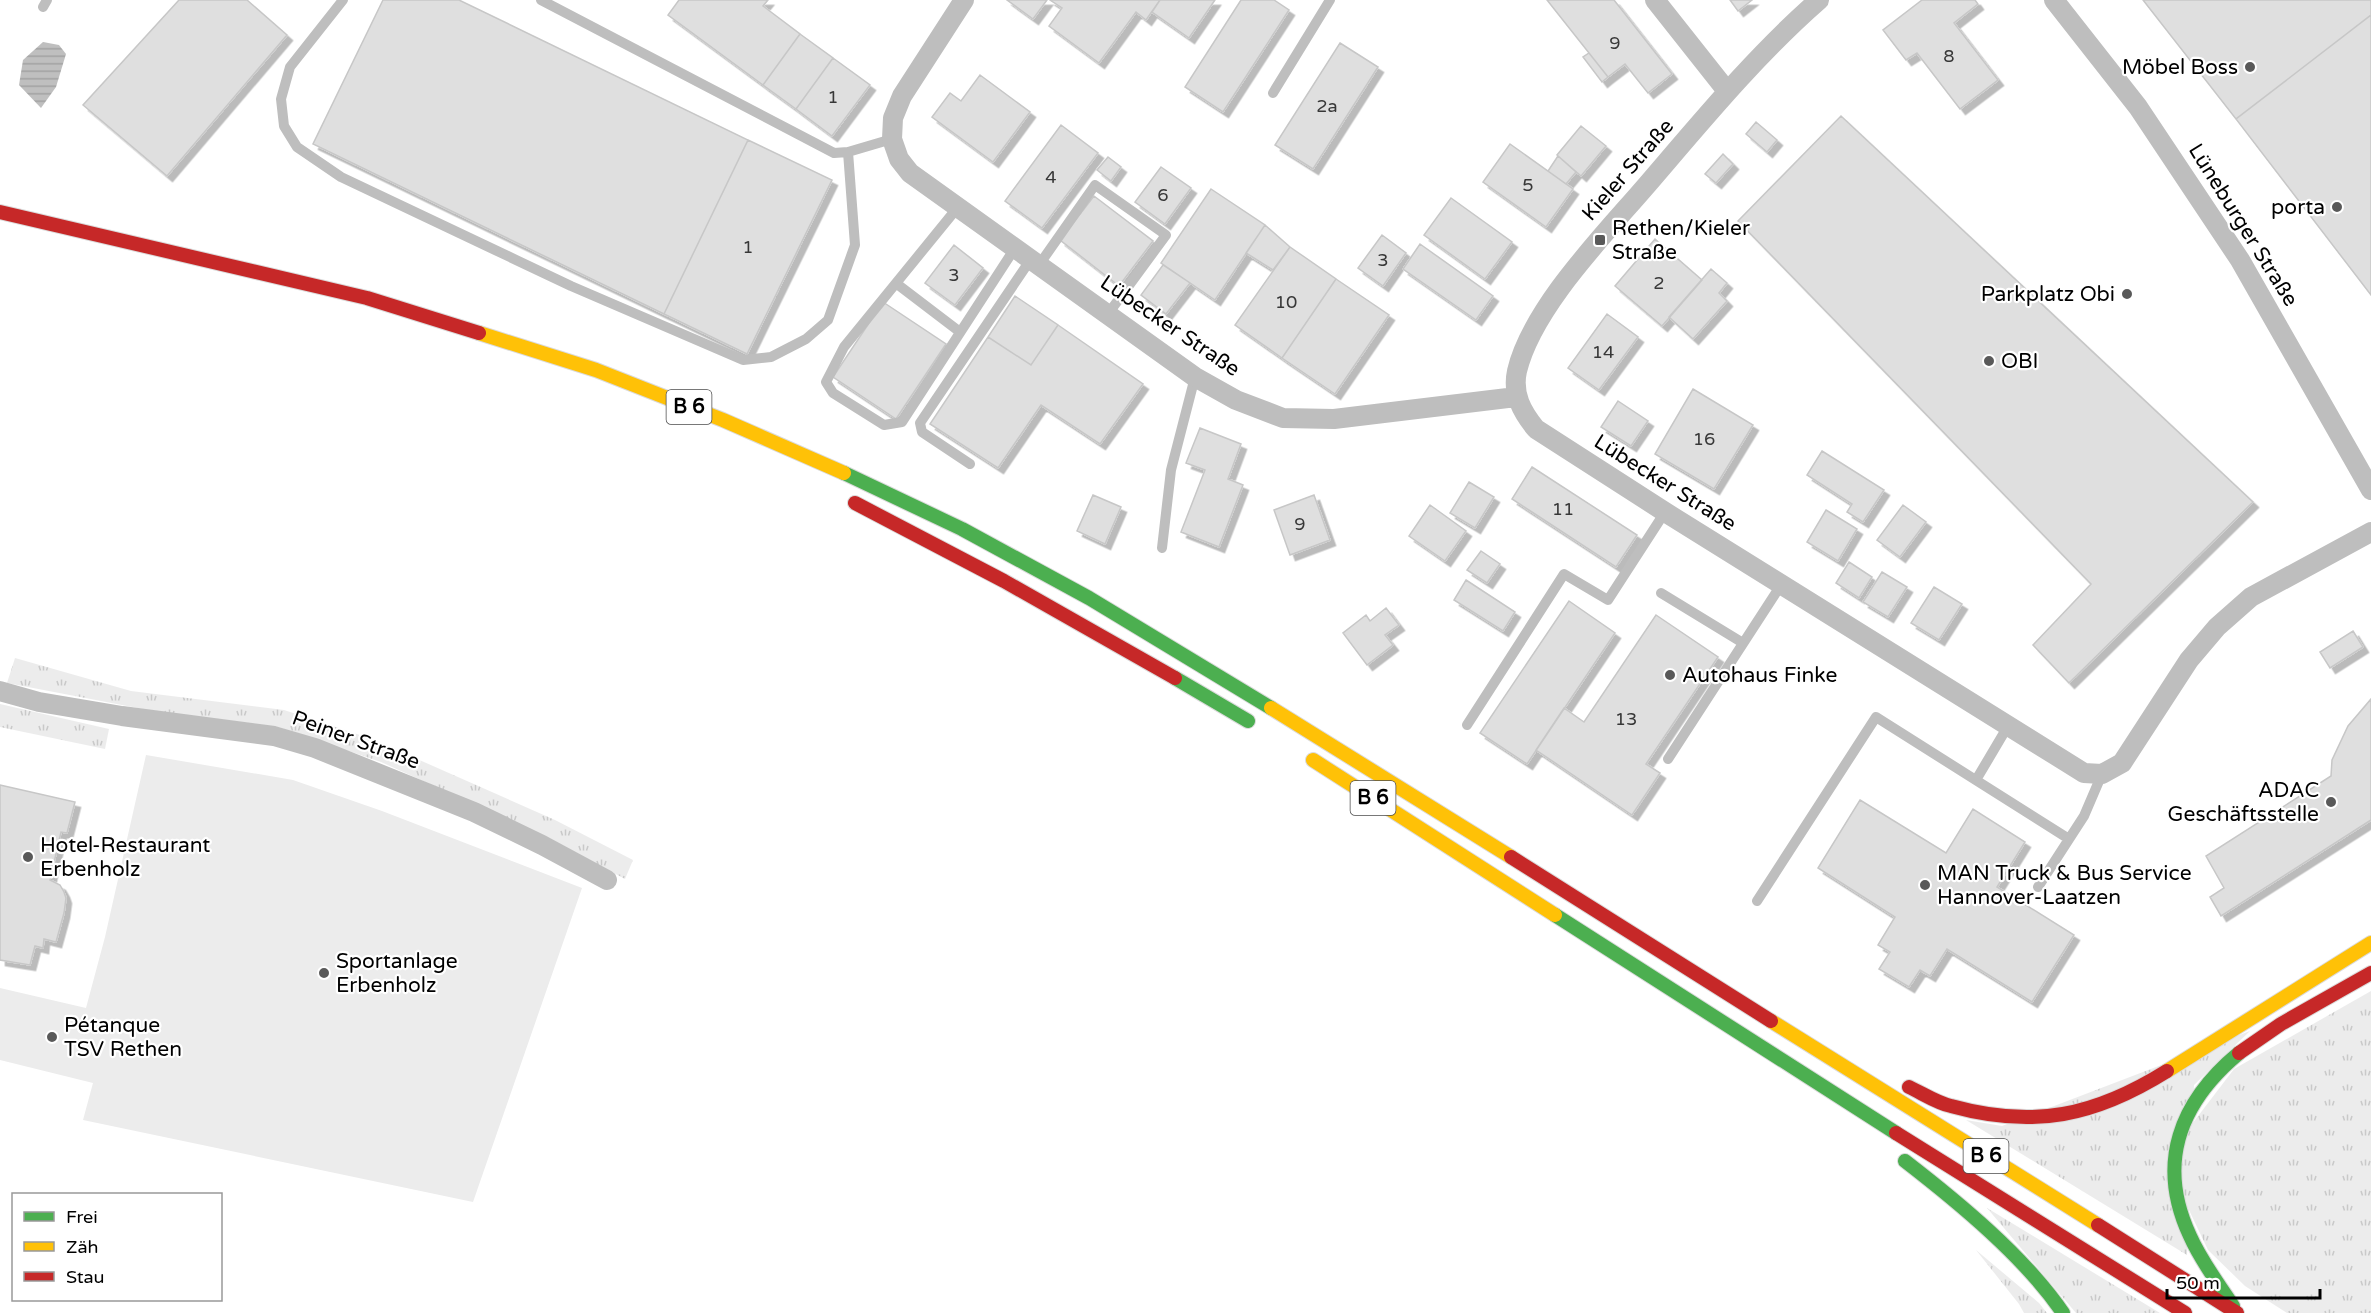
<svg xmlns="http://www.w3.org/2000/svg" width="2371" height="1313" font-family="'Varela Round',sans-serif">
  <style>
    .grass { fill: url(#grass-tufts) }
    .garden { fill: #ececec }
    .water { fill: url(#water-rules) }
    .building { fill: #dfdfdf; stroke: #c7c7c7; stroke-width: 1.5; filter: url(#shadow) }
    .lines { fill: none; stroke-linecap: round; stroke-linejoin: round }
    .fast-casing { stroke: #dbdbdb; stroke-width: 16 }
    .slow-casing { stroke: #dbdbdb; stroke-width: 16 }
    .jam-casing { stroke: #dbdbdb; stroke-width: 16 }
    .lane { stroke: #bebebe; stroke-width: 10 }
    .street { stroke: #bebebe; stroke-width: 20 }
    .fast { stroke: #4caf50; stroke-width: 14 }
    .slow { stroke: #ffc107; stroke-width: 14 }
    .jam { stroke: #c62828; stroke-width: 14 }
    .poi-dot { fill: #595959; stroke: #fff; stroke-width: 2 }
    .labels { text-anchor: middle; dominant-baseline: central; stroke-width: 4.5; stroke-linejoin: round; paint-order: stroke }
    .number-label { font-size: 18px; fill: #383838 }
    .shield { fill: #fff; stroke: #4c4c4c; stroke-width: 1.5 }
    .shield-label { font-size: 20px; font-weight: bold; fill: #000 }
    .poi-label { font-size: 21px; fill: #000; stroke: #fff; text-anchor: start }
    .street-label { font-size: 21px; fill: #000; stroke: #fff }
  </style>
  <defs>
    <pattern id="grass-tufts" width="24" height="20" patternUnits="userSpaceOnUse" patternTransform="scale(1.5)"><rect width="24" height="20" fill="#ececec"/><path d="M3 7l-1-3M5 7V3M7 7l1-3M15 17l-1-3M17 17v-4M19 17l1-3" fill="none" stroke="#c9c9c9"/></pattern>
    <pattern id="water-rules" width="6" height="5" patternUnits="userSpaceOnUse" patternTransform="scale(1.5)"><rect width="6" height="5" fill="#bfbfbf"/><path d="M0 2.5h6" fill="none" stroke="#a2a2a2"/></pattern>
    <filter id="shadow"><feDropShadow dx="5.5" dy="5.5" stdDeviation="0" flood-color="#0004"/></filter>
  </defs>
  <rect width="100%" height="100%" fill="#fff"/>
  <path class="grass" d="M15 658 131 691 284 710 372 739 555 820 633 860 625 879 547 837 381 762 278 727 148 710 7 683Z
    M0 704 109 729 105 749 0 727Z
    M2371 991V1313H2287L2245 1286 2208 1250 2188 1208 2192 1124 2234 1069Z
    M2250 1031 2194 1085 2187 1255 1966 1120 2002 1126Z
    M1987 1208 2160 1313H2076Z
    M1976 1250 2039 1303 2047 1313H2024L2019 1304Z"/>
  <path class="garden" d="M146 755 293 780 382 811 582 888 473 1202 83 1120 93 1083 0 1060V988L86 1008 105 937Z"/>
  <path class="water" d="M43 42 59 45 66 54 56 87 41 108 19 85 23 60Z"/>
  <path class="building" d="M179 0H247L287 35 167 176 83 105Z
    M383 0H459L748 140 664 314 313 144Z
    M679 0H768L763 6 800 34 763 85 668 15Z
    M1007 0H1047L1033 19Z
    M1050 0H1160L1146 20 1136 12 1099 63 1049 26 1062 8Z
    M1160 0H1215L1189 38 1152 12Z
    M1241 0H1274L1289 10 1223 112 1185 87Z
    M1547 0H1614L1672 74 1648 93 1625 64 1608 77Z
    M1730 0H1752L1738 11Z
    M1922 0H1975L1978 4 1954 23 1998 80 1960 109 1917 53 1906 60 1883 30Z
    M2143 0H2371V15L2236 119Z
    M2371 15V295L2236 119Z
    M800 34 833 58 796 109 763 85Z
    M1340 43 1378 67 1313 169 1275 145Z
    M1589 53 1608 77 1602 82 1583 57Z
    M833 58 870 85 832 136 796 109Z
    M980 75 1030 112 993 162 932 117 950 93 961 101Z
    M1841 116 2253 502 2069 683 2033 645 2091 584 1738 221Z
    M1756 122 1777 140 1767 152 1746 134Z
    M1061 125 1098 153 1042 228 1005 201Z
    M1581 126 1606 146 1581 176 1557 155Z
    M748 140 832 180 747 354 664 314Z
    M1510 144 1573 189 1546 227 1483 182Z
    M1723 154 1733 164 1716 183 1705 174Z
    M1558 156 1576 172 1566 184 1548 171Z
    M1108 157 1121 167 1111 181 1097 170Z
    M1161 167 1191 188 1165 224 1135 202Z
    M1211 189 1265 225 1215 300 1161 263Z
    M1094 196 1153 241 1119 286 1060 240Z
    M1451 198 1512 242 1485 279 1424 235Z
    M1265 225 1290 247 1273 270 1246 253Z
    M1382 235 1406 253 1383 286 1358 268Z
    M1655 239 1702 280 1662 326 1615 286Z
    M1420 244 1493 296 1476 320 1403 269Z
    M954 245 983 268 955 305 925 283Z
    M1290 247 1336 279 1282 358 1235 325Z
    M1163 265 1190 283 1166 314 1141 295Z
    M1711 269 1727 283 1719 293 1727 301 1693 339 1669 317Z
    M1336 279 1389 315 1335 394 1282 358Z
    M1015 296 1058 325 1031 365 988 337Z
    M883 302 946 344 896 419 833 377Z
    M1607 314 1638 337 1599 390 1568 368Z
    M1058 325 1143 384 1100 444 1041 405 998 468 930 424 988 337 1031 365Z
    M1693 389 1753 425 1714 489 1655 454Z
    M1618 401 1648 421 1631 446 1601 427Z
    M1200 428 1241 444 1228 479 1243 485 1219 547 1181 532 1205 470 1186 463Z
    M1822 451 1884 490 1863 522 1847 512 1852 504 1807 475Z
    M1532 467 1637 535 1616 567 1512 499Z
    M1469 482 1494 497 1475 528 1450 513Z
    M1093 495 1121 507 1105 544 1077 531Z
    M1314 495 1330 540 1290 555 1274 510Z
    M1430 505 1466 531 1445 561 1409 536Z
    M1903 505 1926 522 1900 557 1877 540Z
    M1826 510 1857 529 1838 561 1807 542Z
    M1481 551 1500 564 1487 583 1467 570Z
    M1849 562 1872 577 1859 598 1836 583Z
    M1882 572 1907 587 1888 617 1863 602Z
    M1466 580 1515 612 1503 631 1454 600Z
    M1934 587 1962 604 1939 640 1911 623Z
    M1569 601 1615 633 1527 764 1480 733Z
    M1386 608 1399 625 1385 635 1393 645 1367 665 1343 633 1366 615 1370 621Z
    M1656 615 1718 657 1646 764 1660 773 1632 815 1536 750 1564 708 1584 722Z
    M2353 631 2363 647 2330 668 2320 652Z
    M2371 699V820L2221 916 2210 897 2224 888 2206 856 2331 776 2332 760 2348 726Z
    M0 785 75 802 67 833 61 832 50 880 60 885 64 892 66 898 64 913 56 942 44 939 43 948 35 946 30 965 0 960Z
    M1860 800 1946 853 1973 809 2025 842 1997 887 2074 935 2032 1002 1947 949 1930 976 1920 970 1909 987 1879 969 1890 952 1878 945 1895 917 1818 868Z"/>
  <g class="lines">
    <defs>
      <path id="fast" d="M844 473 962 529 1089 598 1271 708
        M1175 678 1248 721
        M1555 915 1896 1133
        M1905 1161C1958 1202 2025 1257 2063 1313
        M2233 1306C2218 1283 2201 1261 2190 1236 2156 1163 2180 1102 2239 1053"/>
      <path id="slow" d="M479 333 596 370 723 420 844 473
        M1271 708 1511 857
        M1313 760 1555 915
        M1771 1021 2098 1225
        M2167 1071 2371 943"/>
      <path id="jam" d="M0 212 367 298 479 333
        M855 503 1004 581 1175 678
        M1511 857 1771 1021
        M2239 1053 2281 1024 2371 973
        M1909 1087C1922 1093 1937 1103 1951 1106 2034 1129 2095 1116 2167 1071
        M1896 1133 2185 1313
        M2098 1225 2237 1313"/>
    </defs>
    <use href="#fast" class="fast-casing"/>
    <use href="#slow" class="slow-casing"/>
    <use href="#jam" class="jam-casing"/>
    <path class="lane" d="M343 0 290 67 281 99 284 126 297 147 341 177 571 286 743 360 771 357 806 339 828 320 855 245 848 152
      M541 0 834 153 848 152 892 139
      M43 7 47 0
      M1273 93 1330 0
      M958 207 844 347 826 382 833 393 884 425 902 422 1015 248
      M1039 265 1095 185 1166 235 1108 314
      M897 284 960 332
      M970 464 922 432 920 423 1031 259
      M1162 548 1171 470 1195 377
      M1661 593 1743 643
      M1467 725 1564 574 1608 600 1665 512
      M1668 759 1781 585
      M1976 780 2008 726
      M2038 887 2084 816 2102 774
      M1757 901 1876 717 2069 839"/>
    <path class="street" d="M964 0 902 96 893 118 892 139 899 159 910 173 1195 377 1236 400 1283 418 1334 419 1516 397
      M1655 0 1727 91
      M1819 0C1755 56 1701 122 1646 186 1603 236 1532 308 1517 371 1512 394 1522 412 1536 429L1665 512 2084 773 2102 774 2122 763 2189 660 2217 627 2251 597 2371 532
      M2054 0 2138 107 2240 260 2371 490
      M0 691 39 702 122 716 274 736 315 748 474 812 542 845 607 880"/>
    <use href="#fast" class="fast"/>
    <use href="#slow" class="slow"/>
    <use href="#jam" class="jam"/>
  </g>
  <g class="poi-dot">
    <circle cx="2250" cy="67" r="6"/>
    <circle cx="2337" cy="207" r="6"/>
    <rect x="1594" y="234" width="12" height="12" rx="3"/>
    <circle cx="2127" cy="294" r="6"/>
    <circle cx="1989" cy="361" r="6"/>
    <circle cx="1670" cy="675" r="6"/>
    <circle cx="2331" cy="802" r="6"/>
    <circle cx="28" cy="857" r="6"/>
    <circle cx="1925" cy="885" r="6"/>
    <circle cx="324" cy="973" r="6"/>
    <circle cx="52" cy="1037" r="6"/>
  </g>
  <g class="labels">
    <g class="number-label">
      <text x="1615" y="43">9</text>
      <text x="1949" y="56">8</text>
      <text x="833" y="97">1</text>
      <text x="1327" y="106">2a</text>
      <text x="1051" y="177">4</text>
      <text x="1528" y="185">5</text>
      <text x="1163" y="195">6</text>
      <text x="748" y="247">1</text>
      <text x="1383" y="260">3</text>
      <text x="954" y="275">3</text>
      <text x="1659" y="283">2</text>
      <text x="1286" y="302">10</text>
      <text x="1603" y="352">14</text>
      <text x="1704" y="439">16</text>
      <text x="1563" y="509">11</text>
      <text x="1300" y="524">9</text>
      <text x="1626" y="719">13</text>
    </g>
    <g class="shield">
      <rect x="666.5" y="390" width="45" height="34" rx="4.5"/>
      <rect x="1350.5" y="781" width="45" height="34" rx="4.5"/>
      <rect x="1963.5" y="1139" width="45" height="34" rx="4.5"/>
    </g>
    <g class="shield-label">
      <text x="689" y="407">B 6</text>
      <text x="1373" y="798">B 6</text>
      <text x="1986" y="1156">B 6</text>
    </g>
    <g class="poi-label">
      <text x="2238" y="67" text-anchor="end">Möbel Boss</text>
      <text x="2325" y="207" text-anchor="end">porta</text>
      <text x="1612" y="228">Rethen/Kieler<tspan x="1612" dy="24">Straße</tspan></text>
      <text x="2115" y="294" text-anchor="end">Parkplatz Obi</text>
      <text x="2001" y="361">OBI</text>
      <text x="1682" y="675">Autohaus Finke</text>
      <text x="2319" y="790" text-anchor="end">ADAC<tspan x="2319" dy="24">Geschäftsstelle</tspan></text>
      <text x="40" y="845">Hotel-Restaurant<tspan x="40" dy="24">Erbenholz</tspan></text>
      <text x="1937" y="873">MAN Truck &amp; Bus Service<tspan x="1937" dy="24">Hannover-Laatzen</tspan></text>
      <text x="336" y="961">Sportanlage<tspan x="336" dy="24">Erbenholz</tspan></text>
      <text x="64" y="1025">Pétanque<tspan x="64" dy="24">TSV Rethen</tspan></text>
    </g>
    <g class="street-label">
      <text transform="translate(1628 170) rotate(-49)">Kieler Straße</text>
      <text transform="translate(2243 225) rotate(58)">Lüneburger Straße</text>
      <text transform="translate(1170 326) rotate(34)">Lübecker Straße</text>
      <text transform="translate(1665 483) rotate(32)">Lübecker Straße</text>
      <text transform="translate(356 740) rotate(20)">Peiner Straße</text>
    </g>
  </g>
  <rect x="12" y="1193" width="210" height="108" fill="#ffffff" stroke="#999999" stroke-width="1.5"/>
  <rect x="24" y="1212" width="30" height="9" fill="#4caf50" stroke="#999999" stroke-width="1.5"/>
  <text x="66" y="1223" font-size="18" fill="#000000">Frei</text>
  <rect x="24" y="1242" width="30" height="9" fill="#ffc107" stroke="#999999" stroke-width="1.5"/>
  <text x="66" y="1253" font-size="18" fill="#000000">Zäh</text>
  <rect x="24" y="1272" width="30" height="9" fill="#c62828" stroke="#999999" stroke-width="1.5"/>
  <text x="66" y="1283" font-size="18" fill="#000000">Stau</text>
  <path d="M2167 1289v9h153v-9" fill="none" stroke="#000000" stroke-width="3"/>
  <text x="2176" y="1289" font-size="18" fill="#000000" stroke="#ffffff" stroke-width="4.5" paint-order="stroke">50 m</text>
</svg>
